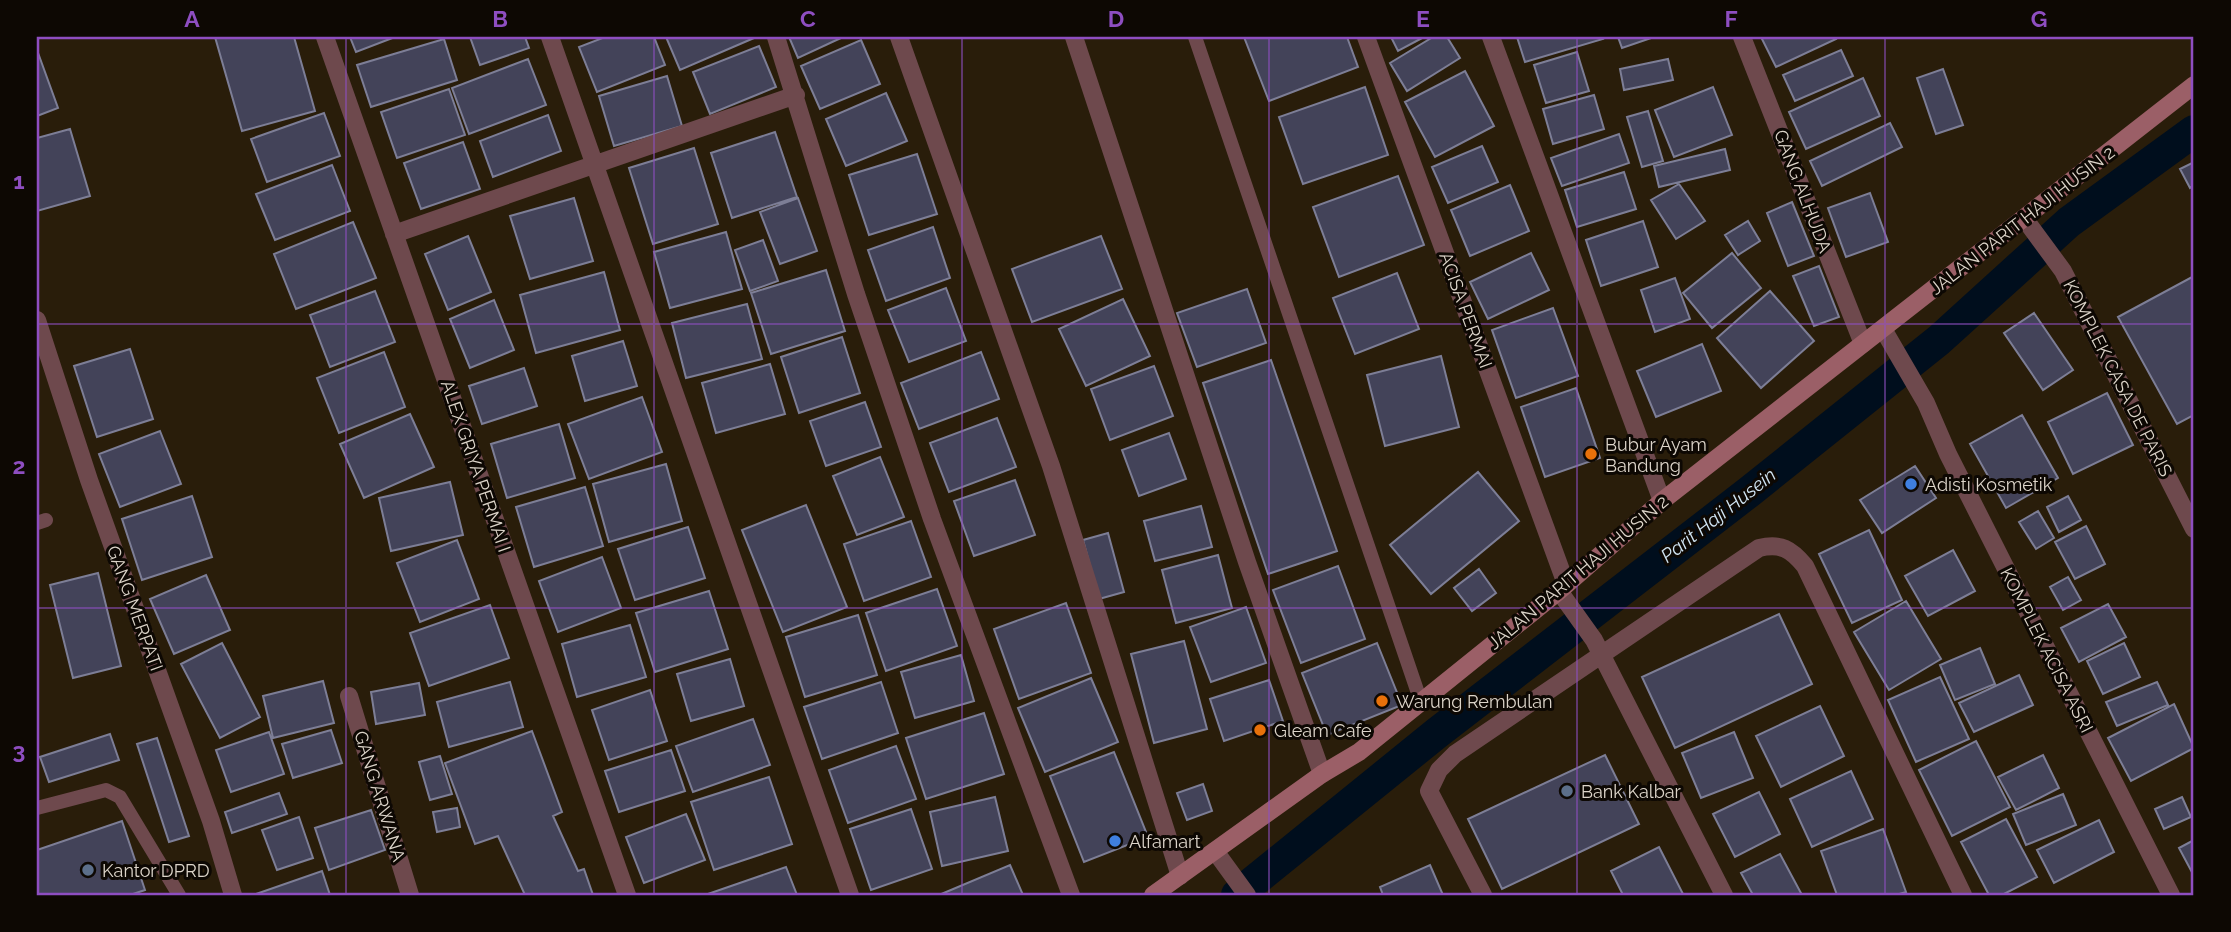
<svg xmlns="http://www.w3.org/2000/svg" width="2231" height="932" font-family="Raleway,sans-serif">
  <style>
    .lines { fill: none; stroke-linecap: round; stroke-linejoin: round }
    .canal { stroke: #000e1d; stroke-width: 32 }
    .building { fill: #434359; stroke: #7d7e96; stroke-width: 2 }
    .lane { stroke: #6e494d; stroke-width: 14 }
    .street { stroke: #6e494d; stroke-width: 18 }
    .secondary { stroke: #9b5f67; stroke-width: 18 }
    .grid { fill: none; stroke: #8e4ec1; stroke-width: 2; stroke-opacity: 0.55 }
    .food-dot { fill: #e8710a; stroke: #0d0803; stroke-width: 2.5 }
    .shop-dot { fill: #3f7fe0; stroke: #0d0803; stroke-width: 2.5 }
    .service-dot { fill: #5c6f8a; stroke: #0d0803; stroke-width: 2.5 }
    .labels { text-anchor: middle; dominant-baseline: central; stroke-width: 6; stroke-linejoin: round; paint-order: stroke }
    .street-label { font-size: 18px; fill: #dcd4c9; stroke: #0d0803 }
    .poi-label { font-size: 18px; fill: #dcd4c9; stroke: #0d0803; text-anchor: start }
    .water-label { font-size: 19px; font-style: italic; fill: #d2e6f5; stroke: #0d0803 }
    .neatline { fill: none; stroke: #8e4ec1; stroke-width: 2.5 }
    .grid-label { font-size: 23px; text-anchor: middle; font-weight: bold; fill: #8e4ec1 }
  </style>
  <rect width="100%" height="100%" fill="#291d0a"/>
  <g class="lines">
    <path class="canal" d="M1237 895 1437 733 1749 492 1939 340 2069 222 2194 131"/>
  </g>
  <path class="building" d="M215 37H294L315 111 242 131Z
    M350 37H395L356 52Z
    M470 37H525L529 48 480 65Z
    M605 37H654L665 65 597 92 579 47Z
    M666 37H754V38L680 70Z
    M789 37H843L798 58Z
    M1244 37H1347L1358 67 1269 101Z
    M1391 37H1424L1398 51Z
    M1433 37H1447L1460 58 1407 91 1390 63Z
    M1517 37H1602L1603 39 1525 62Z
    M1618 37H1654L1622 48Z
    M1761 37H1835L1836 39 1776 67Z
    M444 39 457 80 371 107 357 65Z
    M861 40 880 84 820 109 801 66Z
    M759 46 776 87 710 114 693 72Z
    M37 50 58 108 37 116Z
    M1841 50 1853 76 1795 101 1783 75Z
    M1577 52 1589 91 1546 103 1534 65Z
    M528 59 546 105 469 134 452 88Z
    M1668 59 1673 80 1624 90 1620 69Z
    M1943 69 1963 125 1936 134 1917 78Z
    M1465 71 1494 126 1435 157 1405 102Z
    M667 76 682 126 614 146 599 96Z
    M1863 78 1880 116 1806 149 1789 112Z
    M1365 87 1388 155 1303 184 1279 117Z
    M1713 87 1732 135 1674 157 1655 110Z
    M449 89 465 135 397 158 381 112Z
    M886 93 907 141 846 166 826 119Z
    M1594 95 1604 129 1553 144 1543 109Z
    M1648 111 1663 161 1642 167 1627 117Z
    M324 113 340 156 267 182 251 139Z
    M548 115 561 151 493 177 480 141Z
    M1890 123 1902 147 1822 186 1810 161Z
    M70 129 90 196 37 211V138Z
    M775 132 797 197 732 218 711 153Z
    M1619 134 1629 163 1562 186 1551 158Z
    M463 142 480 189 421 209 404 163Z
    M1482 146 1498 182 1448 203 1432 167Z
    M694 148 718 224 653 244 629 168Z
    M1725 149 1730 170 1659 187 1654 166Z
    M917 154 937 214 869 235 849 175Z
    M2194 162V185L2190 188 2180 169Z
    M332 165 350 211 275 240 256 194Z
    M1624 172 1636 209 1577 227 1565 190Z
    M1398 176 1424 245 1339 277 1313 207Z
    M1679 184 1705 221 1676 239 1651 200Z
    M1510 185 1529 231 1470 256 1451 210Z
    M1870 193 1888 242 1846 257 1828 208Z
    M574 198 593 261 530 279 510 216Z
    M798 198 817 251 780 264 760 212Z
    M1792 202 1814 256 1788 266 1767 213Z
    M1643 221 1658 267 1601 286 1586 240Z
    M1748 221 1760 241 1738 255 1725 235Z
    M353 222 376 278 296 309 274 254Z
    M933 227 950 278 886 301 868 250Z
    M726 232 742 289 670 308 654 252Z
    M468 236 491 292 448 310 425 254Z
    M1101 236 1122 289 1032 322 1012 269Z
    M763 240 778 281 750 291 735 250Z
    M1531 253 1549 290 1488 319 1470 282Z
    M1732 253 1761 288 1712 328 1683 293Z
    M1819 266 1839 317 1814 326 1793 276Z
    M826 270 845 331 771 354 751 293Z
    M604 272 620 330 536 353 520 295Z
    M1397 273 1419 329 1355 354 1333 298Z
    M2194 276V415L2177 424 2118 317Z
    M1675 278 1690 319 1655 332 1641 290Z
    M946 288 966 341 909 362 888 310Z
    M1247 289 1266 343 1197 367 1177 313Z
    M375 291 395 342 330 367 310 315Z
    M1770 291 1814 341 1761 388 1717 338Z
    M1123 299 1150 356 1086 386 1059 329Z
    M494 300 514 350 470 368 450 319Z
    M747 304 762 359 686 378 672 323Z
    M1553 308 1578 376 1516 398 1492 330Z
    M2034 313 2073 370 2043 390 2004 333Z
    M842 337 860 393 799 413 781 357Z
    M623 341 637 386 585 401 572 356Z
    M1702 344 1721 391 1656 417 1637 371Z
    M130 349 153 419 97 437 74 366Z
    M384 352 405 407 339 433 317 378Z
    M981 352 999 399 919 429 901 383Z
    M1441 356 1459 427 1385 446 1367 375Z
    M1271 360 1337 551 1268 574 1203 383Z
    M770 364 785 414 716 433 702 383Z
    M1154 366 1173 416 1110 440 1091 389Z
    M524 368 537 406 482 424 469 386Z
    M1576 388 1600 458 1545 477 1521 407Z
    M2107 393 2133 445 2073 474 2048 422Z
    M642 397 662 452 589 479 568 424Z
    M865 402 881 447 826 466 810 421Z
    M410 414 434 467 364 498 340 444Z
    M2022 415 2058 478 2006 508 1970 444Z
    M997 418 1016 467 949 492 930 443Z
    M559 424 575 478 507 498 491 444Z
    M160 431 181 484 120 507 99 454Z
    M1169 433 1186 479 1139 496 1122 450Z
    M880 457 904 517 857 535 833 476Z
    M666 464 682 521 609 542 593 484Z
    M1915 466 1936 498 1882 533 1860 500Z
    M1478 472 1519 521 1431 594 1390 545Z
    M1015 480 1035 535 974 556 954 501Z
    M450 482 463 535 391 551 379 498Z
    M585 487 603 546 534 567 516 507Z
    M192 496 212 557 142 580 122 519Z
    M2068 496 2081 520 2059 532 2047 507Z
    M806 505 847 607 783 632 742 530Z
    M1201 506 1212 547 1155 561 1144 521Z
    M2038 511 2054 538 2036 549 2019 522Z
    M911 521 931 577 864 601 844 544Z
    M2086 526 2105 564 2075 579 2055 542Z
    M688 527 705 578 635 600 618 549Z
    M1869 530 1902 600 1852 623 1819 554Z
    M1108 533 1124 592 1099 599 1083 540Z
    M457 540 479 599 420 622 397 563Z
    M1953 550 1975 591 1928 616 1905 576Z
    M1218 555 1232 608 1176 623 1162 570Z
    M602 557 621 608 558 632 539 581Z
    M1338 566 1365 639 1301 663 1273 590Z
    M1479 569 1496 593 1472 611 1454 588Z
    M98 573 121 666 73 678 50 585Z
    M206 575 230 630 174 654 150 599Z
    M2068 577 2081 600 2063 610 2050 587Z
    M937 589 957 646 886 671 866 613Z
    M709 591 728 649 655 672 636 613Z
    M1906 601 1941 659 1889 690 1854 632Z
    M1066 603 1091 673 1019 699 994 629Z
    M2108 604 2126 637 2079 662 2061 628Z
    M490 605 509 658 429 686 410 633Z
    M1246 607 1266 663 1211 682 1190 627Z
    M1779 614 1812 684 1675 748 1642 677Z
    M858 615 877 675 805 697 786 637Z
    M630 625 646 677 577 697 562 644Z
    M1184 641 1207 729 1154 743 1131 654Z
    M222 643 260 717 220 738 181 664Z
    M1377 643 1402 705 1327 735 1302 673Z
    M2124 643 2140 677 2103 694 2087 661Z
    M1980 648 1995 684 1955 700 1940 665Z
    M961 655 974 701 915 718 901 672Z
    M730 659 744 706 691 721 677 674Z
    M2019 675 2033 705 1974 732 1959 703Z
    M1940 677 1969 739 1916 762 1888 700Z
    M1091 678 1118 742 1045 772 1018 708Z
    M1269 680 1283 721 1224 741 1210 699Z
    M323 681 334 723 273 738 263 696Z
    M510 682 523 727 449 747 437 702Z
    M881 682 898 733 822 759 804 707Z
    M2157 682 2168 705 2117 726 2106 702Z
    M419 683 425 715 376 724 371 692Z
    M650 690 667 741 609 760 592 710Z
    M2174 704 2194 748 2131 781 2108 738Z
    M1820 706 1844 756 1781 787 1756 736Z
    M984 713 1004 774 926 799 906 738Z
    M753 719 770 765 693 792 676 746Z
    M331 730 342 763 293 778 282 744Z
    M532 731 562 812 553 816 578 871 584 869 593 895H525L498 836 475 844 445 763Z
    M269 732 284 774 231 792 216 750Z
    M1734 732 1753 778 1701 798 1682 753Z
    M110 734 119 760 49 782 40 757Z
    M157 738 189 836 169 842 137 744Z
    M1976 741 2010 807 1952 836 1919 770Z
    M896 746 916 799 848 823 829 770Z
    M671 750 685 791 619 812 605 771Z
    M1114 752 1148 837 1084 862 1050 776Z
    M1605 755 1639 824 1502 889 1468 819Z
    M2043 755 2059 788 2016 810 1998 777Z
    M440 756 452 794 430 800 419 762Z
    M1851 771 1873 819 1812 847 1790 799Z
    M769 777 792 844 714 870 691 802Z
    M1203 784 1212 811 1187 820 1177 793Z
    M1759 792 1780 834 1735 857 1713 814Z
    M279 793 287 814 232 833 225 812Z
    M2063 794 2076 825 2026 845 2013 814Z
    M995 797 1008 851 942 866 930 812Z
    M2182 797 2191 817 2164 829 2155 809Z
    M457 808 460 827 437 832 433 812Z
    M911 809 932 869 871 890 850 829Z
    M371 810 385 850 329 870 315 828Z
    M686 814 705 860 644 883 626 837Z
    M299 817 313 858 277 870 262 830Z
    M2006 819 2037 877 2002 895H1989L1961 842Z
    M2099 820 2114 852 2054 883 2037 850Z
    M122 821 145 890 130 895H37V850Z
    M1883 829 1906 892 1896 895H1837L1821 851Z
    M2194 840V876L2179 848Z
    M1659 847 1683 894 1623 895 1611 871Z
    M1780 854 1802 895H1753L1741 873Z
    M1010 865 1023 895H939Z
    M1430 865 1443 895H1383L1380 887Z
    M786 867 797 895H705Z
    M322 871 330 895H256V894Z"/>
  <g class="lines">
    <path class="lane" d="M1195 37 1421 702
      M37 523 46 520
      M37 808 106 790 120 797 179 895"/>
    <path class="street" d="M325 37 627 895
      M550 37 850 895
      M776 37 856 294 932 519 1071 895
      M899 37 1051 466 1180 876
      M1074 37 1247 562 1322 774
      M1366 37 1566 584
      M1491 37 1662 501
      M1742 37 1863 344
      M2024 218 2063 271 2194 529
      M394 234 796 95
      M37 320 89 480 211 821 233 895
      M1883 329 1926 403 1948 454 2171 895
      M1559 591 1594 640 1724 895
      M349 696 410 895
      M1215 851 1247 895
      M1483 895 1429 791 1439 770 1455 754 1759 548C1781 543 1791 549 1805 566L1963 895"/>
    <path class="secondary" d="M1153 895 1322 774 1359 752 1559 591 1662 501 2194 85"/>
  </g>
  <path class="grid" d="M346 37V895M654 37V895M962 37V895M1269 37V895M1577 37V895M1885 37V895M37 324H2194M37 608H2194"/>
  <g class="food-dot">
    <circle cx="1591" cy="454" r="7"/>
    <circle cx="1382" cy="701" r="7"/>
    <circle cx="1260" cy="730" r="7"/>
  </g>
  <g class="shop-dot">
    <circle cx="1911" cy="484" r="7"/>
    <circle cx="1115" cy="841" r="7"/>
  </g>
  <g class="service-dot">
    <circle cx="1567" cy="791" r="7"/>
    <circle cx="88" cy="870" r="7"/>
  </g>
  <g class="labels">
    <g class="street-label">
      <text transform="translate(1803 191) rotate(69)">GANG ALHUDA</text>
      <text transform="translate(2022 220) rotate(-38)">JALAN PARIT HAJI HUSIN 2</text>
      <text transform="translate(1466 310) rotate(70)">ACISA PERMAI</text>
      <text transform="translate(2118 378) rotate(63)">KOMPLEK CASA DE PARIS</text>
      <text transform="translate(476 466) rotate(71)">ALEX GRIYA PERMAI I</text>
      <text transform="translate(1578 572) rotate(-40)">JALAN PARIT HAJI HUSIN 2</text>
      <text transform="translate(135 608) rotate(70)">GANG MERPATI</text>
      <text transform="translate(2047 650) rotate(63)">KOMPLEK ACISA ASRI</text>
      <text transform="translate(380 796) rotate(73)">GANG ARWANA</text>
    </g>
    <g class="poi-label">
      <text x="1605" y="444">Bubur Ayam<tspan x="1605" dy="21">Bandung</tspan></text>
      <text x="1925" y="484">Adisti Kosmetik</text>
      <text x="1396" y="701">Warung Rembulan</text>
      <text x="1274" y="730">Gleam Cafe</text>
      <text x="1581" y="791">Bank Kalbar</text>
      <text x="1129" y="841">Alfamart</text>
      <text x="102" y="870">Kantor DPRD</text>
    </g>
    <g class="water-label">
      <text transform="translate(1718 515) rotate(-38)">Parit Haji Husein</text>
    </g>
  </g>
  <rect width="2231" height="932" fill="none" stroke="#0d0803" stroke-width="77"/>
  <rect x="38" y="38" width="2154" height="856" class="neatline"/>
  <g class="grid-label">
    <text x="192" y="27">A</text>
    <text x="500" y="27">B</text>
    <text x="808" y="27">C</text>
    <text x="1116" y="27">D</text>
    <text x="1423" y="27">E</text>
    <text x="1731" y="27">F</text>
    <text x="2039" y="27">G</text>
    <text x="19" y="189">1</text>
    <text x="19" y="474">2</text>
    <text x="19" y="759">3</text>
  </g>
</svg>
